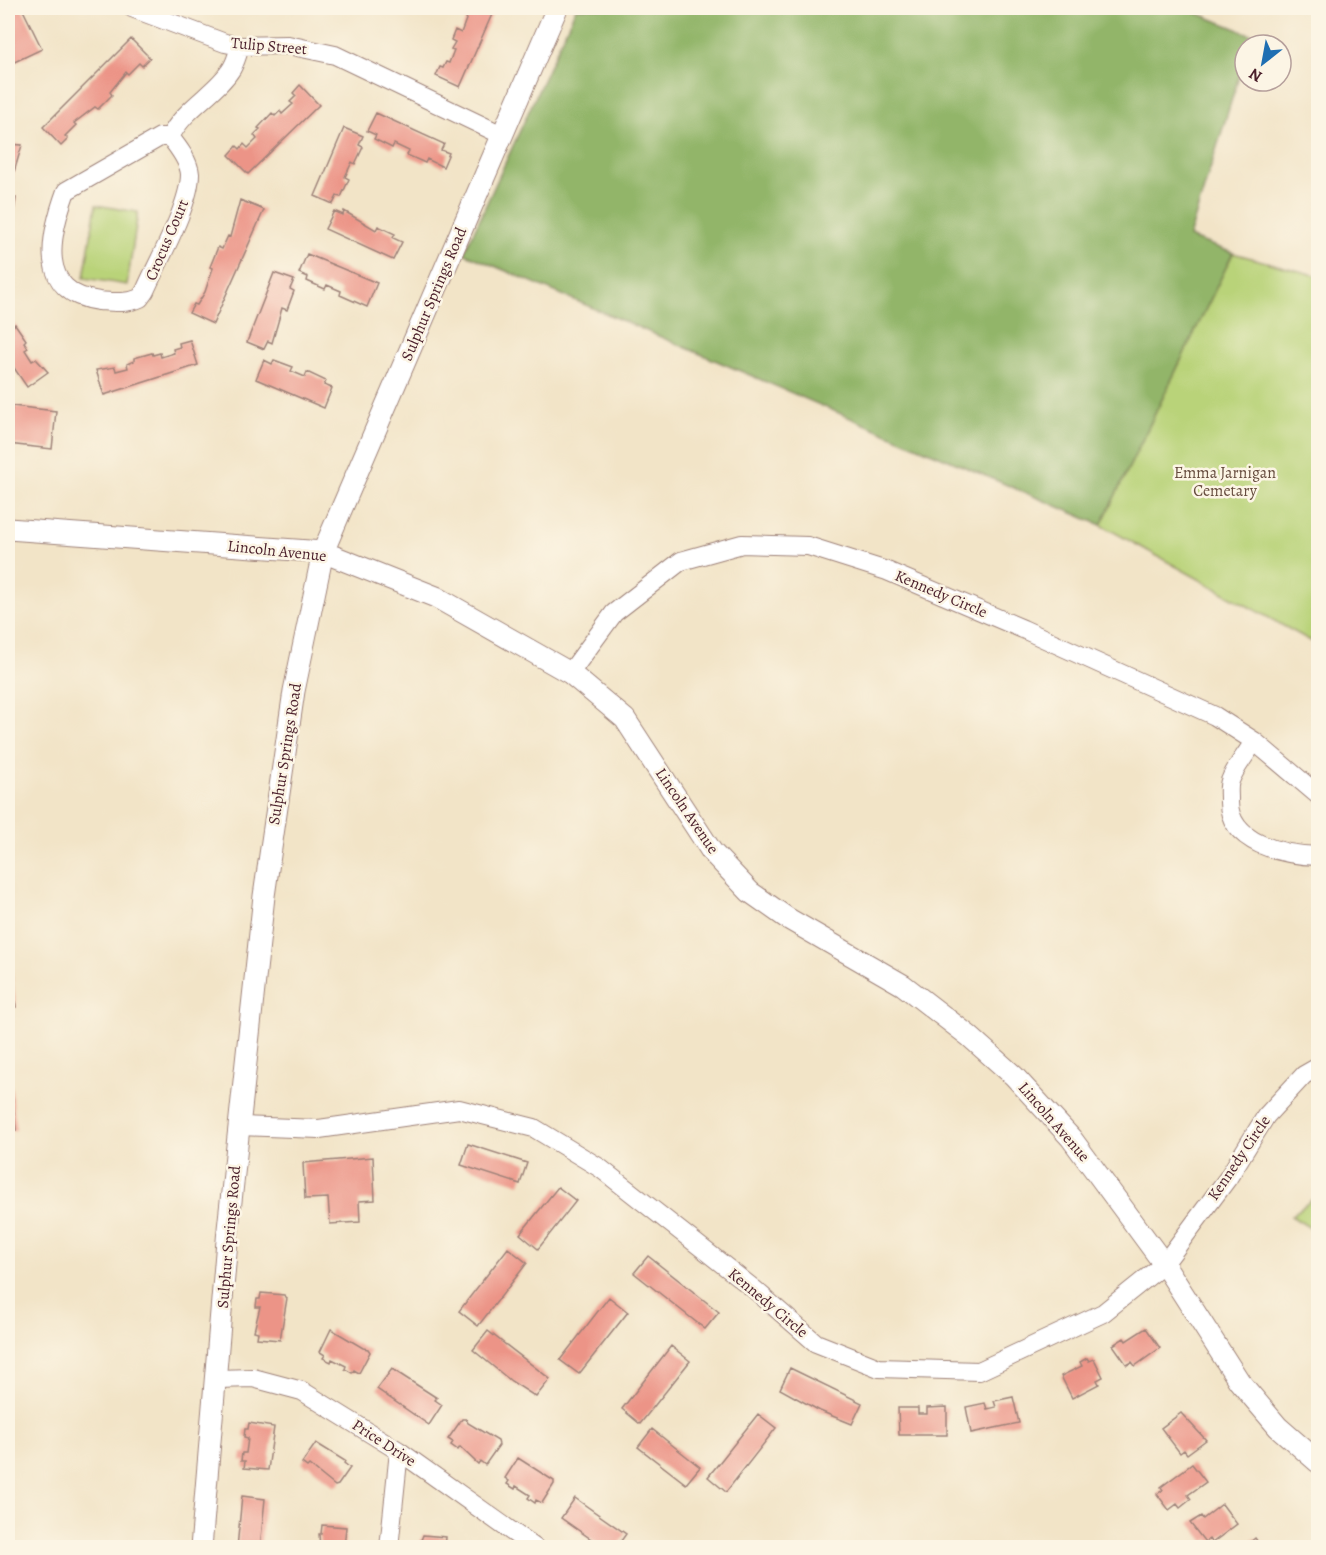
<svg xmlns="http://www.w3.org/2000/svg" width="1326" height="1555" font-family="Alegreya,serif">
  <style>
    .green { fill: #b9d379; stroke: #827952; stroke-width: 1.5 }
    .forest { fill: #92b569; stroke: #6e6a4a; stroke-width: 1.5 }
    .building { fill: #ec9487 }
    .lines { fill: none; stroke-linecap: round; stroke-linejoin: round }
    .minor-casing { stroke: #9e8279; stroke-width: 20 }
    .tertiary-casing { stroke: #9e8279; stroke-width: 23 }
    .minor { stroke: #fff; stroke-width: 18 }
    .tertiary { stroke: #fff; stroke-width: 21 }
    .labels { text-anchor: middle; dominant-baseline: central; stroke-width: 5; stroke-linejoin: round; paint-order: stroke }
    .street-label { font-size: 16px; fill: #4a1f2b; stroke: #fcf5e5 }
    .park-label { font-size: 16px; fill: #664c3e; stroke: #fcf5e5 }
  </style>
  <rect width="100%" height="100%" fill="#fcf5e5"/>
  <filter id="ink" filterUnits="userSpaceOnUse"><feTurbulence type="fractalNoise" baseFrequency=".0167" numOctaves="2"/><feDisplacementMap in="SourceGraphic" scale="12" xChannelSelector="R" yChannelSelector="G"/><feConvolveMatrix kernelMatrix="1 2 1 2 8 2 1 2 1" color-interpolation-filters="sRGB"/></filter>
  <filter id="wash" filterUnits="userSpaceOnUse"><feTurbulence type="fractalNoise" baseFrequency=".008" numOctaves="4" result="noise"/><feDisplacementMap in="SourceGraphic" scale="24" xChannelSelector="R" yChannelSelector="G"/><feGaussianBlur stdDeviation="1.35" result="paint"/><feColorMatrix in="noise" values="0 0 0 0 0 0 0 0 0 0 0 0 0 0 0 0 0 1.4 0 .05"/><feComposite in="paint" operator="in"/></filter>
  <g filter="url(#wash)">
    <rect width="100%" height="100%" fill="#f2e4c7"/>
    <path class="green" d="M96 205 138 212 127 285 84 278Z
      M1233 253 1318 276V645L1101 525Z
      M1318 1195V1233L1291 1216Z"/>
    <path class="forest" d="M576 8H1184L1252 35 1249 45H1245V57L1189 237 1233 253 1101 525 464 253Z"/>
    <g id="blocks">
      <path class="building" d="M22 8 42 49 8 65V13Z
        M466 8H483L493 12 460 87 436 76 440 67 443 68 446 62 449 63 454 50 451 49 455 42 451 40 455 30 461 33 468 14 463 12Z
        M131 39 150 58 142 66 139 63 128 74 126 72 110 92 112 95 98 109 95 107 74 123 76 125 65 136 68 139 61 146 43 127Z
        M300 85 319 105 248 174 229 155 237 146 240 149 244 144 248 148 257 139 254 135 260 129 258 128 272 113 275 116 280 111 282 114 293 104 290 102 296 96 293 93Z
        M376 113 444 144 441 150 449 153 443 167 427 159 425 163 407 155 409 151 394 144 392 148 374 139 376 135 367 131Z
        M344 128 363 136 359 145 363 147 355 164 352 162 345 177 349 179 341 197 337 196 333 204 315 196Z
        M8 144 22 145 11 182H13L11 198H16L13 218 8 217Z
        M240 200 264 210 213 324 189 313 194 304 197 305 205 292 213 268 210 267 218 247 222 249 228 236 230 237Z
        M334 211 343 215 344 211 376 230 378 226 395 234 393 238 402 242 393 260 325 229Z
        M307 254 377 283 367 307 340 295 341 291 327 285 325 289 307 281 308 277 299 273Z
        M274 273 294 280 290 289 294 291 287 310 282 308 272 343 268 341 264 349 247 342Z
        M8 319 13 326 15 324 26 340 24 342 28 348 25 350 32 361 36 359 48 372 27 387 8 359Z
        M190 340 198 365 104 395 96 370 115 367 116 371 128 368 127 364 134 361V358L152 353 153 355 160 353 161 357 174 353 173 349 180 347 179 343Z
        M264 360 272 364 274 360 293 367 291 371 305 377 307 372 326 381 324 385 332 388 324 408 256 379Z
        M12 406 56 411 52 449 8 444Z
        M8 944 16 1007H8Z
        M8 1058 16 1130 8 1131Z
        M468 1144 527 1163 520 1184 461 1165Z
        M373 1157 375 1200 359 1201 360 1222 330 1224 328 1198 305 1199 303 1163Z
        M558 1187 576 1201 538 1249 520 1234Z
        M508 1248 527 1263 478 1326 459 1311Z
        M648 1256 719 1312 705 1329 634 1273Z
        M261 1293 284 1295 287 1298 280 1340 257 1338 258 1332 254 1331 260 1307H256L257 1299H260Z
        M609 1297 628 1312 579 1374 560 1360Z
        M1146 1328 1160 1348 1135 1366 1132 1362 1127 1365 1113 1345 1124 1338 1126 1341Z
        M331 1329 363 1348 368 1349 370 1352 359 1373 354 1370 352 1373 345 1369 346 1366 332 1359 331 1362 323 1358 325 1355 320 1352Z
        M488 1331 550 1379 536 1397 511 1381 473 1350Z
        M671 1346 690 1361 640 1424 622 1409Z
        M1087 1358 1089 1361 1094 1359 1103 1377 1097 1380 1099 1384 1072 1398 1061 1376 1082 1366 1080 1362Z
        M790 1368 862 1403 852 1424 820 1411 780 1389Z
        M392 1369 437 1398 435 1400 442 1405 429 1425 377 1389Z
        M1013 1397 1019 1423 971 1433 966 1407 985 1403 987 1409 996 1407 994 1401Z
        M947 1407V1435H899L898 1408H918V1414H927V1408Z
        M1181 1413 1206 1440 1187 1454 1184 1450 1180 1453 1161 1428Z
        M758 1414 776 1428 726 1492 708 1477Z
        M462 1419H466L468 1423 498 1441 499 1445 485 1465 480 1461 478 1464 460 1447 458 1450 451 1445 453 1442 448 1439Z
        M249 1423 274 1427 268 1470 244 1468 245 1461H241L242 1453H246L248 1438 244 1437 245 1429H248Z
        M652 1429 700 1467 686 1484 638 1447Z
        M316 1443 345 1461 344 1463 350 1468 338 1485 335 1486 309 1465 307 1467 302 1463Z
        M518 1458 554 1481V1484L542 1503 536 1500 535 1503 528 1498 530 1495 516 1486 515 1489 507 1484 509 1481 505 1478Z
        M1192 1464 1206 1482 1188 1495 1191 1499 1180 1508 1177 1504 1169 1510 1157 1494 1163 1490 1161 1487Z
        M242 1496 265 1499 260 1548H237Z
        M575 1498 626 1534 616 1548H604L561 1518Z
        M1222 1504 1237 1524 1212 1543 1209 1539 1205 1542 1190 1523 1201 1516 1203 1519Z
        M322 1525 346 1527 344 1548H320L319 1534H321Z
        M423 1535 446 1537 445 1548H418Z
        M1255 1538 1262 1548H1243Z"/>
    </g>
  </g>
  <g filter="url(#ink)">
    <use href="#blocks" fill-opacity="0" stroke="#9e8279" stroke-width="1.5"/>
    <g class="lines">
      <defs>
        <path id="minor" d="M132 8 225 43 240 46 288 45 335 55 502 135
          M160 137H170C178 147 189 161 190 174 190 205 158 261 145 291L140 298C127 304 113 302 99 301 36 293 50 235 66 191Z
          M170 137C185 107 217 93 232 68 236 61 238 53 240 46
          M570 673 614 613 681 561 742 544 808 546 887 571 1023 629 1215 716 1254 741 1318 795
          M1254 741C1247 754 1235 767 1230 781 1228 786 1229 793 1229 799 1227 844 1284 855 1318 856
          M240 1126 319 1129 459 1109 534 1128 600 1168 754 1289 816 1343 879 1368 979 1371 1103 1313 1164 1264 1228 1178 1266 1116 1304 1075 1318 1067
          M217 1379 253 1378 302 1391 399 1451 535 1548
          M389 1548 399 1451"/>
        <path id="tertiary" d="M8 529 323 552 436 597 570 673 625 719 712 852 750 892 787 918 903 985 969 1036 1014 1076 1071 1138 1164 1264 1239 1381 1278 1427 1318 1462
          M201 1548 228 1229 264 896 294 691 323 552 557 8"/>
      </defs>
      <use href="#minor" class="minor-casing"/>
      <use href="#tertiary" class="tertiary-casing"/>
      <use href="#minor" class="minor"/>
      <use href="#tertiary" class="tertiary"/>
    </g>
  </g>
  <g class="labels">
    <g class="street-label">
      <text transform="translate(269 46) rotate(5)">Tulip Street</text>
      <text transform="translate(167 240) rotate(-67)">Crocus Court</text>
      <text transform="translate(434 294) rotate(-67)">Sulphur Springs Road</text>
      <text transform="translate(277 551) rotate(6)">Lincoln Avenue</text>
      <text transform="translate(941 594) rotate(23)">Kennedy Circle</text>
      <text transform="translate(285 754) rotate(-81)">Sulphur Springs Road</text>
      <text transform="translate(687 811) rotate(56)">Lincoln Avenue</text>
      <text transform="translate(1054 1122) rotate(49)">Lincoln Avenue</text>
      <text transform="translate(1239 1158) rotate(-56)">Kennedy Circle</text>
      <text transform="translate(229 1237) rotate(-85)">Sulphur Springs Road</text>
      <text transform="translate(768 1303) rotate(40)">Kennedy Circle</text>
      <text transform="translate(384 1443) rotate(33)">Price Drive</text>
    </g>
    <g class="park-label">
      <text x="1225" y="473">Emma Jarnigan<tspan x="1225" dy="18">Cemetary</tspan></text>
    </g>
  </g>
  <rect width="1326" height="1555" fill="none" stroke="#fcf5e5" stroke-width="30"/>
  <g transform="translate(1263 63) rotate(211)"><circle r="28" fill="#fcf5e5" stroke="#b59f9b" stroke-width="1.5"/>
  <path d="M0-4.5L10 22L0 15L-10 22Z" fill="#1f6fb2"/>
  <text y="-9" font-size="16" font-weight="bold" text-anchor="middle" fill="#4a1f2b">N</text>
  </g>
</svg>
